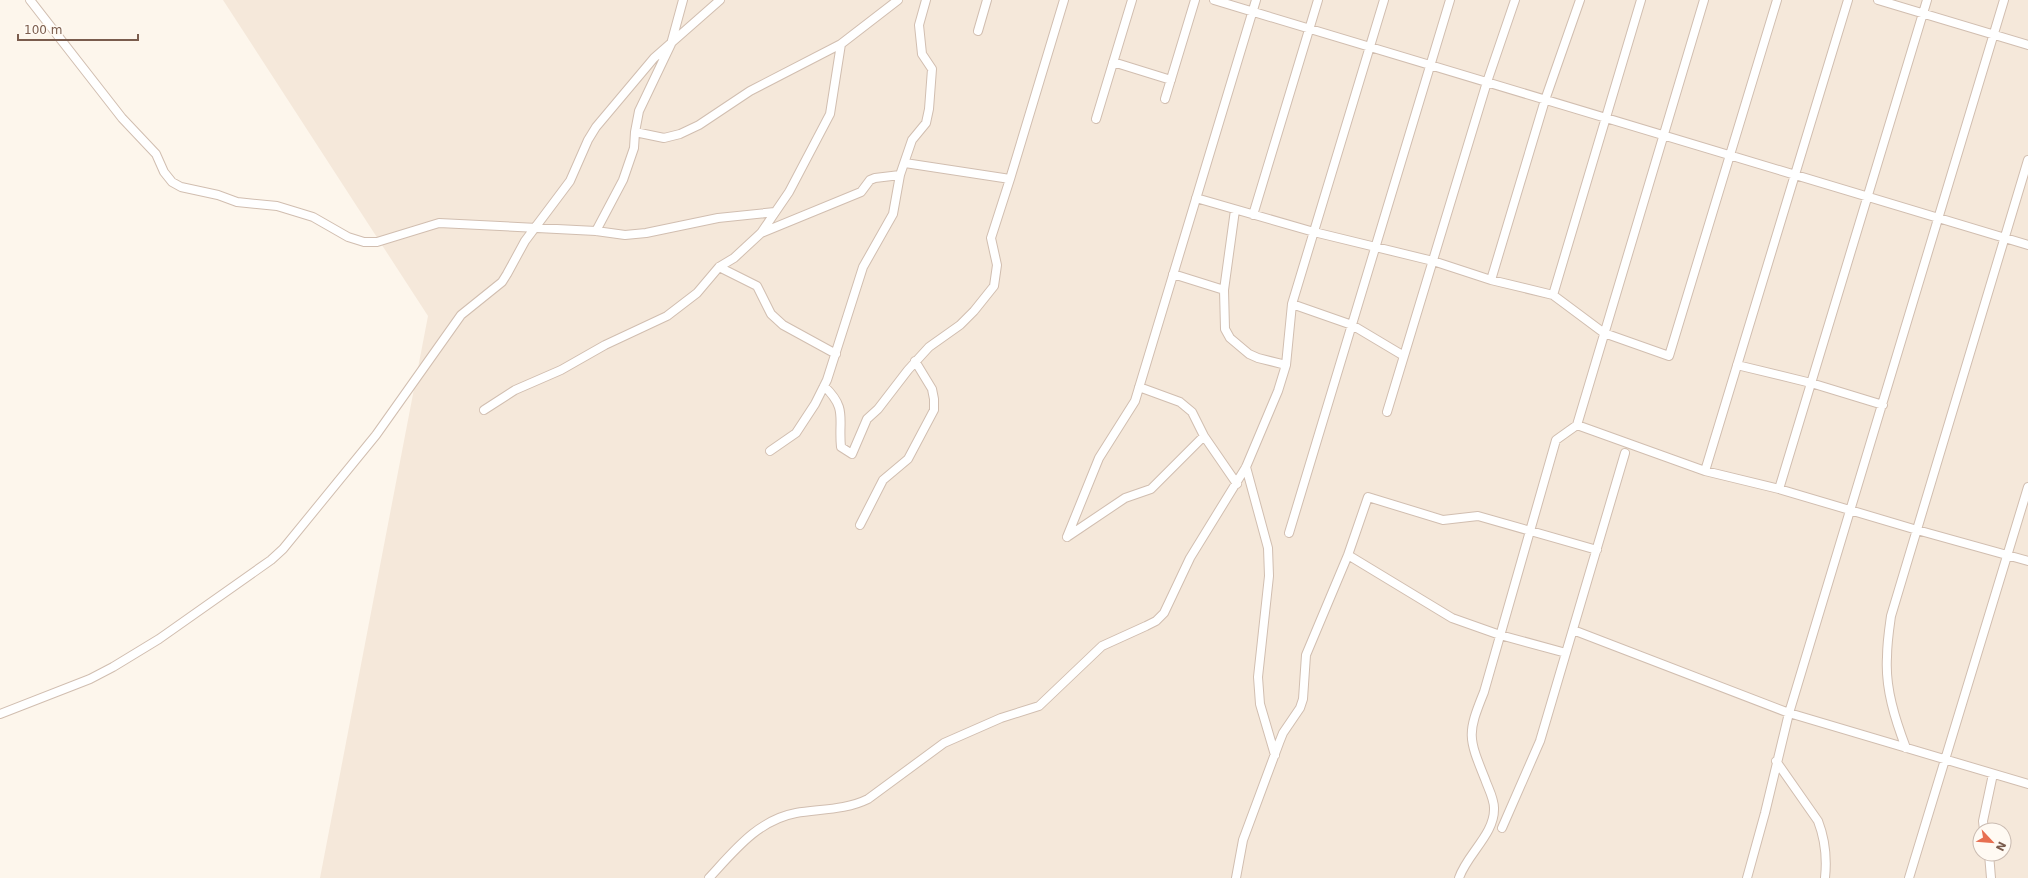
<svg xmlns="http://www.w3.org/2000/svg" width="2028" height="878" font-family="'DejaVu Sans',sans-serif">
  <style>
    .residential { fill: #f5e8da; fill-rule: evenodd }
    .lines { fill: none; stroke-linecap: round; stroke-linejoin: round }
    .street-casing { stroke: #d1beb0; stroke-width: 10 }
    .street { stroke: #fff; stroke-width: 8 }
  </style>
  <rect width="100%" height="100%" fill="#fdf6ec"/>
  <path class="residential" d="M223 0H2028V878H320L428 316ZM1980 830H2004V854H1980Z"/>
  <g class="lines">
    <defs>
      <path id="street" d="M30 0 122 118 156 154 164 172 172 182 181 187 218 195 237 202 277 206 313 217 348 237 364 242H377L439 223 596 231 625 235 646 233 718 218 775 212
        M1214 0 2028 245
        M1878 0 2028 45
        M978 31 987 0
        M1113 62 1171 80
        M1165 99 1195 0
        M1096 119 1132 0
        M635 132 664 138 680 134 699 125 750 91 841 44
        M1010 179 1064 0
        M1196 198 1314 232 1433 261 1491 280 1553 295 1604 333 1669 356 1777 0
        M1235 210 1224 290 1225 329 1230 338 1249 354 1258 358 1286 365
        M1253 215 1318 0
        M596 231 623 180 634 148 635 132 639 111 671 44 683 0
        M761 233 861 192 870 180 875 178 900 175
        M719 267 757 286 771 314 783 325 836 354
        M1173 274 1224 290
        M1491 280 1545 100 1580 0
        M1553 295 1641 0
        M1292 304 1352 325 1404 356
        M1737 365 1811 383 1883 405
        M824 386C848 409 838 418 841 447L852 454 867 419 878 409 908 370 929 347 960 325 974 311 994 286 997 265 991 238 1010 179 905 163
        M1139 387 1180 402 1192 412 1204 436 1237 484
        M484 410 515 390 561 370 605 345 667 316 697 293 719 267 734 258 761 233 789 192 830 114 841 44 898 0
        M1387 412 1487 82 1515 0
        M1577 425 1705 471 1779 489 1917 530 2028 561
        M770 451 796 433 815 404 827 380 863 267 893 214 900 175 912 140 926 123 929 109 932 69 922 54 919 25 926 0
        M1246 467 1268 548 1269 576 1258 677 1260 704 1275 755
        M1705 471 1848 0
        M1779 489 1927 0
        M860 525 883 480 908 459 934 410V399L932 389 915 361
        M1289 533 1450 0
        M1067 537 1099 458 1135 401 1256 0
        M1067 537 1125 498 1151 489 1204 436
        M1348 555 1452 618 1500 635 1566 653
        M1573 630 1789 713 2028 784
        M0 714 90 679 113 667 159 639 271 560 283 549 376 435 461 315 502 282 507 274 525 241 570 181 588 140 596 127 654 58 720 0
        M1906 748C1895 719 1885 688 1887 657 1887 643 1889 630 1891 616L2028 160
        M1776 761 1818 821C1825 839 1827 859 1825 878
        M1502 828 1540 741 1625 453
        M1984 830 1983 821 1993 774
        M1989 854 1991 878
        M709 878C734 851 758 820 796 813 820 809 846 810 868 799L944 743 1001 718 1039 706 1102 646 1146 626 1156 621 1164 613 1190 558 1246 467 1278 391 1286 365 1292 304 1384 0
        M1236 878 1243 840 1279 743 1283 733 1300 708 1303 699 1306 655 1348 555 1368 497 1443 520 1478 516 1597 550
        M1459 878C1467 854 1495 834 1494 808 1494 798 1488 788 1485 779 1468 737 1467 734 1484 692L1556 440 1577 425 1704 0
        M1747 878 1765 813 1789 713 2004 0
        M1909 878 2028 487"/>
    </defs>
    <use href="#street" class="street-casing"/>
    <use href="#street" class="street"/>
  </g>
  <g transform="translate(1992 842) rotate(116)"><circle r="19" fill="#fffaf3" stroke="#cabbb1"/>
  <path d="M0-3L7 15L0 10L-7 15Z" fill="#e76f51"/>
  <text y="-6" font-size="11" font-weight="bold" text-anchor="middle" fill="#7a5c4d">N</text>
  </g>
  <path d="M18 34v6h120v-6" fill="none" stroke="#7a5c4d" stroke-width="2"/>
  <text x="24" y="34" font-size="12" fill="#7a5c4d" stroke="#fffaf3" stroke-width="3" paint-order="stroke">100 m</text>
</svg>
